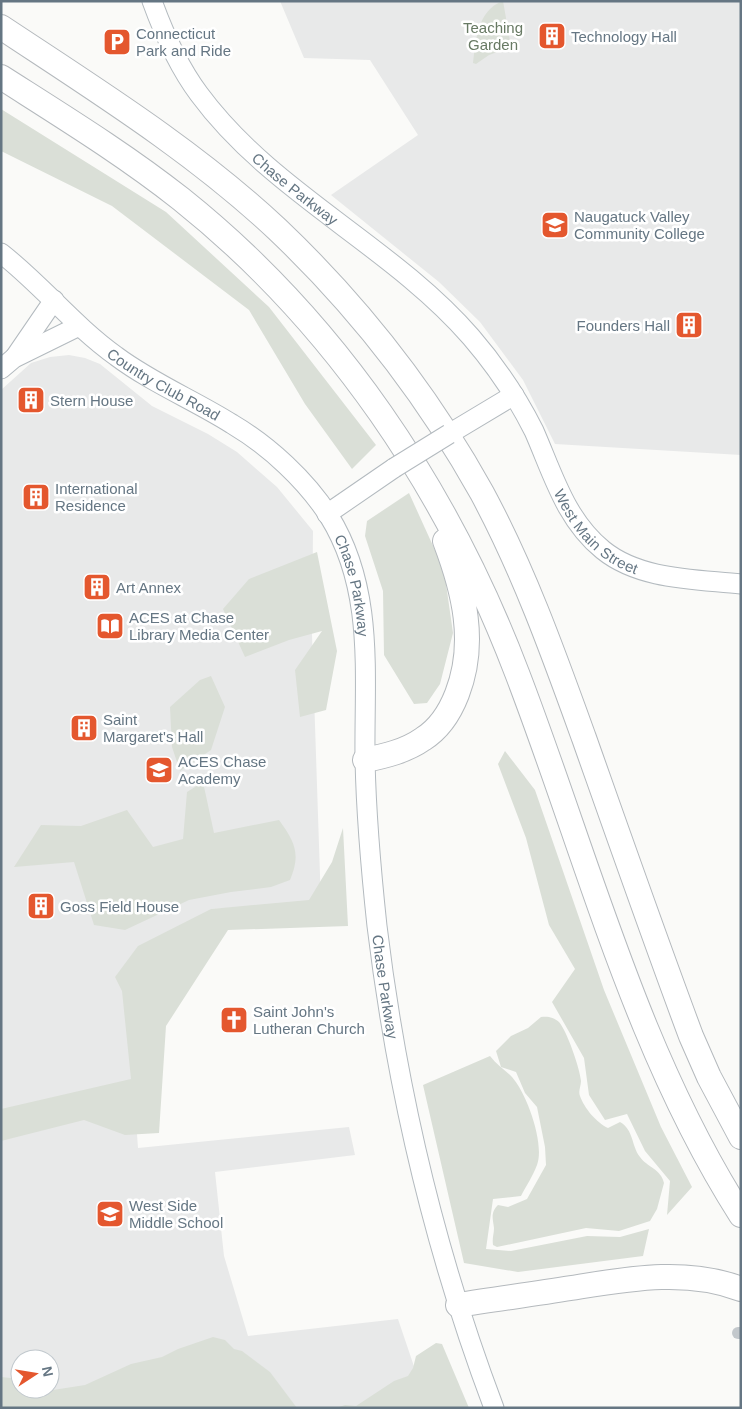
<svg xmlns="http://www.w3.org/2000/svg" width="742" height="1409" font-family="Arial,sans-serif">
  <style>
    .built { fill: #e8e9e9; fill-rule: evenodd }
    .green { fill: #dadfd7 }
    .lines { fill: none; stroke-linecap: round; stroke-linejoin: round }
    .secondary-casing { stroke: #b3babf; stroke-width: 21 }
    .highway-casing { stroke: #b4b9bd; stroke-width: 26 }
    .street { stroke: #c3c8cc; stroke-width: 12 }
    .secondary { stroke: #fff; stroke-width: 19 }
    .highway { stroke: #fff; stroke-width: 24 }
    .secondary-bridge-casing { stroke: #b3babf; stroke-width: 21; stroke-linecap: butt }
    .secondary-bridge { stroke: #fff; stroke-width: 19 }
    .labels { text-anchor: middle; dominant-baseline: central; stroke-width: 5; stroke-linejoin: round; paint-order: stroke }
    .park-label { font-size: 15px; fill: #687a64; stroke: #fff }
    .poi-label { font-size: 15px; fill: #657683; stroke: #fff; text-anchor: start }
    .street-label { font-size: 15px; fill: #657683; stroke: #fff }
  </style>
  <rect width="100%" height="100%" fill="#fafaf8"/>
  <path class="built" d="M280 1H741V455L555 444 523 380 480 322 439 282 331 195 418 135 370 60 304 58Z
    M69 355 85 358 100 364 152 406 208 434 237 452 277 487 313 531 312 635 321 905 211 909 134 1093 138 1148 349 1127 355 1155 215 1172 224 1256 248 1336 398 1319 428 1408H1V390L31 363 50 357ZM20 1359H50V1389H20Z"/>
  <path class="green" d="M503 1 511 47 489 55 476 64 473 63C476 41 477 10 503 1Z
    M1 109 166 212 269 307 376 445 352 469 305 404 249 310 112 206 1 151Z
    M409 493 444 570 453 633 440 684 427 703 414 704 384 655 383 591 365 536 367 521Z
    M317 552 337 651 326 710 300 717 295 670 322 631 289 640 245 657 223 609 249 579Z
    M211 676 225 707 211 750 180 771 172 747 170 707 200 680Z
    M505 751 535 790 604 990 661 1127 692 1187 667 1215 670 1181 645 1151 627 1114 605 1120 589 1095 584 1058 552 1002 575 969 549 925 526 838 498 764Z
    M203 782 214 833 279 820C295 842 301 854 290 880L271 887 231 892 189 900 125 930 94 925 74 862 14 867 41 825 81 826 127 810 153 847 183 839 187 792Z
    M343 828 348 926 228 930 166 1026 159 1133 125 1135 84 1120 1 1141V1109L131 1079 122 991 115 977 138 946 211 909 309 900 332 862Z
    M541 1017C547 1016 554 1017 559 1022 567 1031 580 1069 581 1081 581 1086 578 1091 580 1096 584 1108 597 1123 608 1128L620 1122C634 1130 631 1145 640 1157 647 1167 661 1169 664 1183L657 1209 650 1221 619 1231 586 1228 497 1247 493 1245C492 1238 494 1234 494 1228 493 1219 490 1213 498 1205L508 1207 527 1199 546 1165 545 1147 537 1107 525 1093 516 1072 501 1067 496 1051 511 1036 528 1028Z
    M490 1056C496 1064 505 1070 512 1077 527 1094 545 1144 537 1165 533 1176 526 1186 521 1196L493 1199 486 1249 511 1251 587 1236 620 1237 649 1229 643 1256 518 1272 464 1263 423 1085Z
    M213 1337 225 1340 234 1349 242 1351 270 1372 297 1408H1V1377L20 1379V1389L53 1390 85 1385 131 1364 162 1357 178 1349Z
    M436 1343 442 1344 469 1408H336L345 1405 356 1406 394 1381 408 1376 413 1368 416 1356Z"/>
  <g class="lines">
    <defs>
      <g id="secondary">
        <path id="s1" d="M152 1C164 34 178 66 199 94 272 193 391 245 471 337 496 366 517 397 534 431 553 474 565 519 603 550 640 580 695 579 741 584"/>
        <path id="s2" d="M1 253C42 285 74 326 116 356 152 383 194 400 232 424 269 446 306 480 329 516 375 590 364 675 365 758 366 814 371 870 377 926 397 1091 435 1252 494 1408"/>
        <path d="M15 357 54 300"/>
        <path d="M1 369 14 358 79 326"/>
        <path d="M449 434 514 395"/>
        <path d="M327 514 394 468"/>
      </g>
      <path id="highway" d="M1 27C96 90 194 151 277 229 357 305 428 396 482 493 524 571 554 655 584 738 619 837 654 937 691 1036L709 1077 741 1137
        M1 77C62 116 124 154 181 199 335 322 447 489 517 673 587 855 635 1049 741 1215
        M365 760C385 756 406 751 423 739 439 729 450 712 457 694 477 643 464 591 445 541
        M458 1305C496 1299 534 1294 571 1288 628 1279 686 1268 741 1289"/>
    </defs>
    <use href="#secondary" class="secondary-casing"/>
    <use href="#highway" class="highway-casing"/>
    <path class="street" d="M738 1333H741"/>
    <use href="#secondary" class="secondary"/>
    <use href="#highway" class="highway"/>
    <defs>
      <path id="secondary-bridge" d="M394 468 449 434"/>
    </defs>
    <use href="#secondary-bridge" class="secondary-bridge-casing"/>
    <use href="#secondary-bridge" class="secondary-bridge"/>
  </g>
  <defs>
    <symbol id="building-square" viewBox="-11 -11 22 22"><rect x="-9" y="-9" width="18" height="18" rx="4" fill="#e4572e" stroke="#fff"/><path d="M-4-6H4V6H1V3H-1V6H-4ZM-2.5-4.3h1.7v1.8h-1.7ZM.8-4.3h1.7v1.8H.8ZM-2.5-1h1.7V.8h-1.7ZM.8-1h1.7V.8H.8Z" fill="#fff"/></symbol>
    <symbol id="parking-square" viewBox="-11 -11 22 22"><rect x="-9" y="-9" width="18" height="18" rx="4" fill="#e4572e" stroke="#fff"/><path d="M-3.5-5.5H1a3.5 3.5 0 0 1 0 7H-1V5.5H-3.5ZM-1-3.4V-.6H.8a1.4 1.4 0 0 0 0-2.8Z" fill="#fff"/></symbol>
    <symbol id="university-square" viewBox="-11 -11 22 22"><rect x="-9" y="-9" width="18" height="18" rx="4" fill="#e4572e" stroke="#fff"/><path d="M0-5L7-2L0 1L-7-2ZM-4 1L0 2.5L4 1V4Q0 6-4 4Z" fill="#fff"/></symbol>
    <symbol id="library-square" viewBox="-11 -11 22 22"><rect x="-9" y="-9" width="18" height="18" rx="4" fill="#e4572e" stroke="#fff"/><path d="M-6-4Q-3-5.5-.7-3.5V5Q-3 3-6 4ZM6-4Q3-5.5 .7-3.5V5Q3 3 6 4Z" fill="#fff"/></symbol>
    <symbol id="school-square" viewBox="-11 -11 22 22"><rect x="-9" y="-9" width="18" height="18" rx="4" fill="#e4572e" stroke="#fff"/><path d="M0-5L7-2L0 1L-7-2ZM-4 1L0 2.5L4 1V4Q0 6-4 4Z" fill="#fff"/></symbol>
    <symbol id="church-square" viewBox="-11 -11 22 22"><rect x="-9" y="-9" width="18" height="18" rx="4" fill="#e4572e" stroke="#fff"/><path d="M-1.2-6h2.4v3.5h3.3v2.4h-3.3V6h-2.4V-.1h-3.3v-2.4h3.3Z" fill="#fff"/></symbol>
  </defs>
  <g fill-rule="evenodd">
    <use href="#building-square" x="536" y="20" width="32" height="32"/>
    <use href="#parking-square" x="101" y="26" width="32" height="32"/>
    <use href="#university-square" x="539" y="209" width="32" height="32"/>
    <use href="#building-square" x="673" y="309" width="32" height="32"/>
    <use href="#building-square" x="15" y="384" width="32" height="32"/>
    <use href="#building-square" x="20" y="481" width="32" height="32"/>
    <use href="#building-square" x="81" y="571" width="32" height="32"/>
    <use href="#library-square" x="94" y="610" width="32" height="32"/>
    <use href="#building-square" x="68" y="712" width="32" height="32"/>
    <use href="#school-square" x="143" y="754" width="32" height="32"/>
    <use href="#building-square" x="25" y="890" width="32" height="32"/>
    <use href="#church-square" x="218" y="1004" width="32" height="32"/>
    <use href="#school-square" x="94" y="1198" width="32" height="32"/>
  </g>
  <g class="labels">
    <g class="park-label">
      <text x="493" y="27">Teaching<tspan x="493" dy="17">Garden</tspan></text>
    </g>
    <g class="poi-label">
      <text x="136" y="33">Connecticut<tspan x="136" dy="17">Park and Ride</tspan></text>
      <text x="571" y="36">Technology Hall</text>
      <text x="574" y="216">Naugatuck Valley<tspan x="574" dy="17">Community College</tspan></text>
      <text x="670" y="325" text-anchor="end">Founders Hall</text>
      <text x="50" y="400">Stern House</text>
      <text x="55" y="488">International<tspan x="55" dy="17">Residence</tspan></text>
      <text x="116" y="587">Art Annex</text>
      <text x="129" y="617">ACES at Chase<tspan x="129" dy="17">Library Media Center</tspan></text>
      <text x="103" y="719">Saint<tspan x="103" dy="17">Margaret's Hall</tspan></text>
      <text x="178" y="761">ACES Chase<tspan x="178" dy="17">Academy</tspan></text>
      <text x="60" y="906">Goss Field House</text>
      <text x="253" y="1011">Saint John's<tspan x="253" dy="17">Lutheran Church</tspan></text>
      <text x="129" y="1205">West Side<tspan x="129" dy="17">Middle School</tspan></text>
    </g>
    <g class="street-label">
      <text stroke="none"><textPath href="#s1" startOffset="240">Chase Parkway</textPath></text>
      <text stroke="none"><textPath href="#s2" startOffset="210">Country Club Road</textPath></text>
      <text stroke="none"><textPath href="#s1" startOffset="705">West Main Street</textPath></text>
      <text stroke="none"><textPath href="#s2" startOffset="498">Chase Parkway</textPath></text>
      <text stroke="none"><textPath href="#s2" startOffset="902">Chase Parkway</textPath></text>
    </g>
  </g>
  <rect width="742" height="1409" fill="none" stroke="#657683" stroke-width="5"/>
  <g transform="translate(35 1374) rotate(78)"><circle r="24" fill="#ffffff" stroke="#c1c8cd"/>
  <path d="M0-4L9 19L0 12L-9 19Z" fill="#e4572e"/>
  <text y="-8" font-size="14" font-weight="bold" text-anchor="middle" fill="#657683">N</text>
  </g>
</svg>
